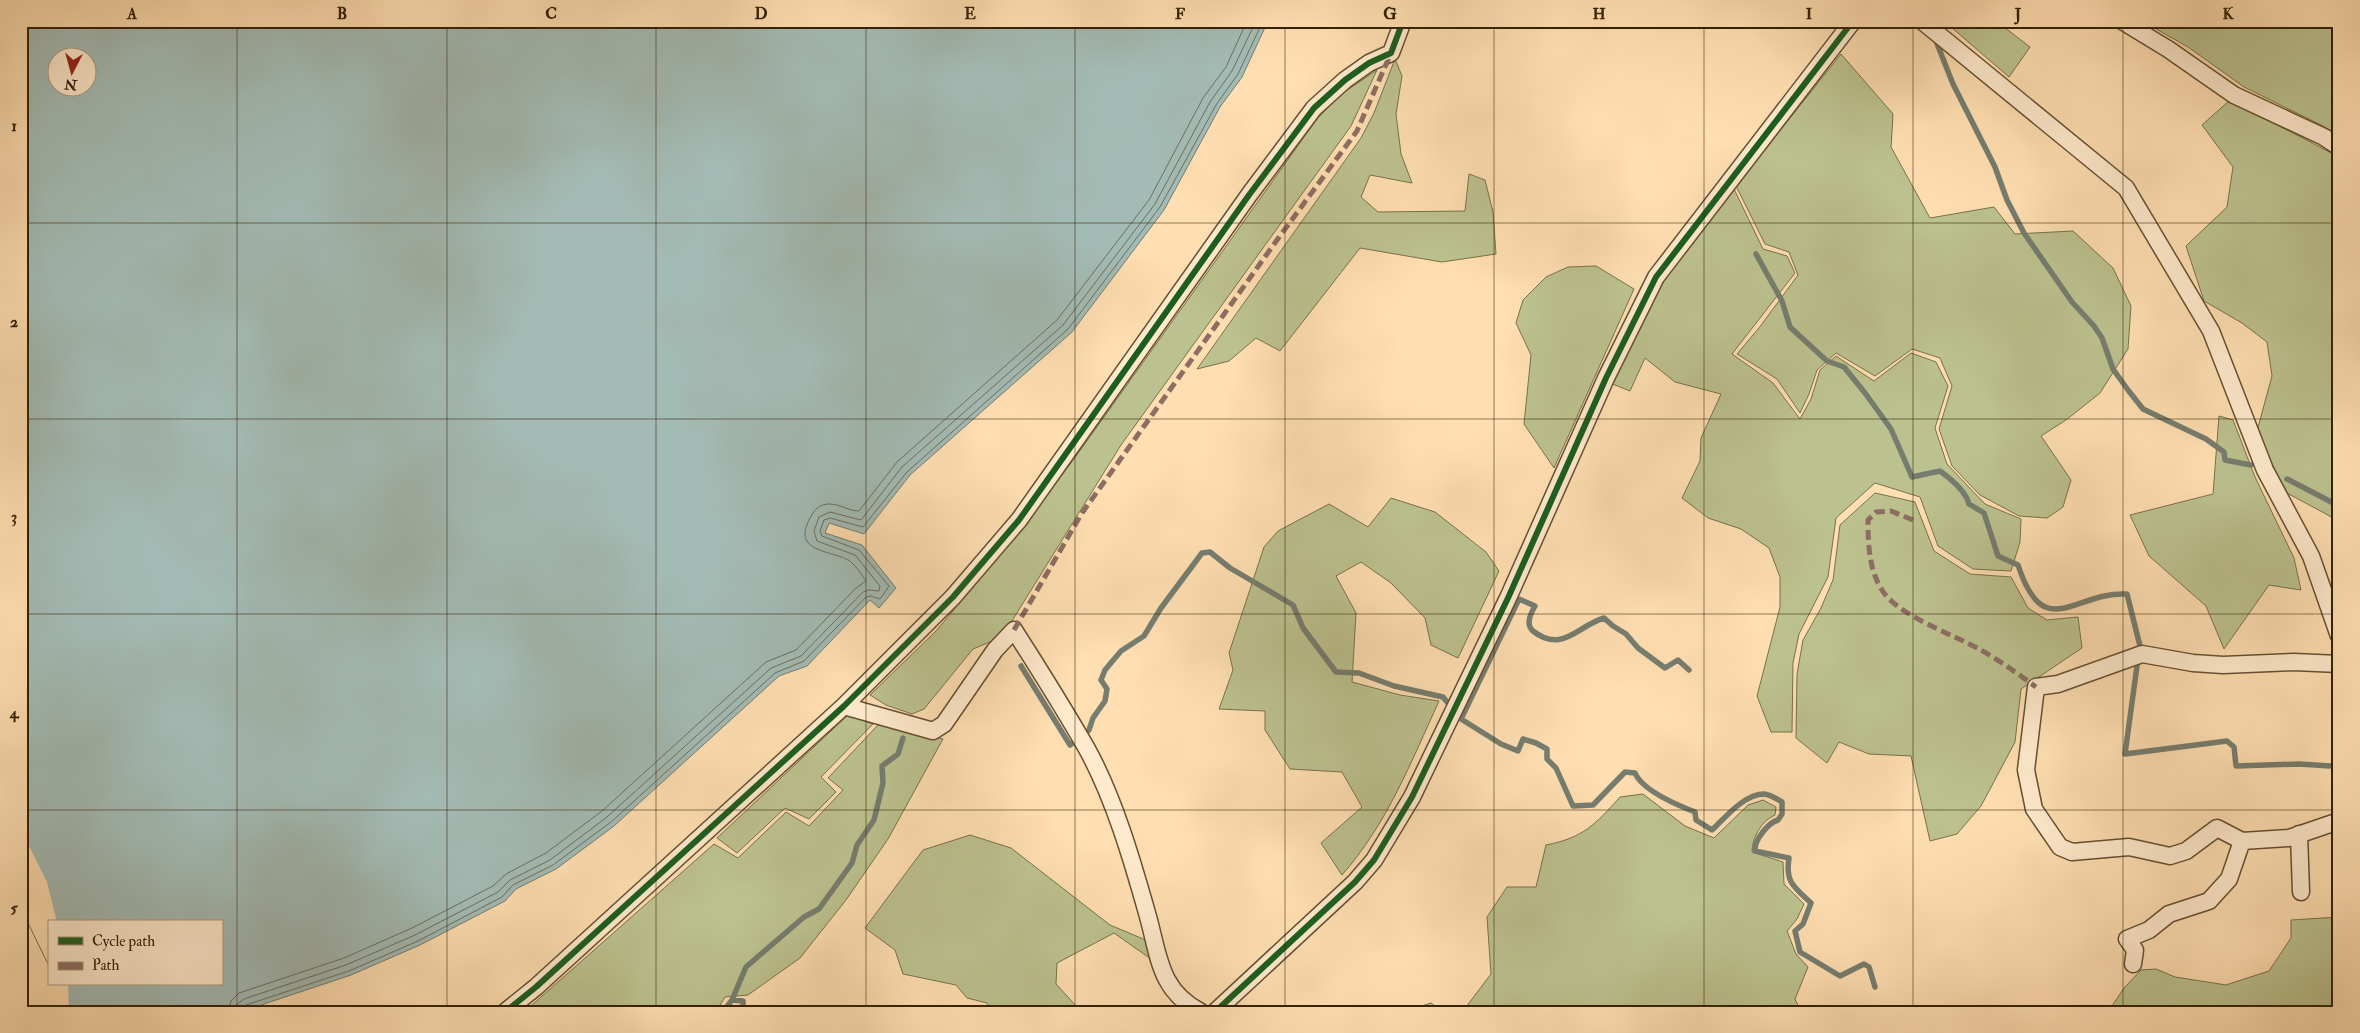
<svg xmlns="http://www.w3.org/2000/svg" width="2360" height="1033" font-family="'IM FELL Double Pica',serif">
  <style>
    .green { fill: #bcc28f; stroke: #78714a }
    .water { fill: #a3bbb5; stroke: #767d6f; fill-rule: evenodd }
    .pier { fill: #ffdfb2 }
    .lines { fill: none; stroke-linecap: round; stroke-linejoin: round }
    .shore { stroke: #6b6e5d; stroke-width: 1 }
    .stream { stroke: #767d6f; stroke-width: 5.5 }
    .street-casing { stroke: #665030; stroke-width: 19 }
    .street { stroke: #ffeacd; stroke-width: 16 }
    .quiet { stroke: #8d6e63; stroke-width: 5; stroke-dasharray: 10 5; stroke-linecap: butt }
    .cycleway-casing { stroke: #ffeacd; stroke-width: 9 }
    .cycleway { stroke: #1b5e20; stroke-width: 6 }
    .grid { fill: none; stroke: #332005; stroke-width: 1; stroke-opacity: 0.55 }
    .neatline { fill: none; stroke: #332005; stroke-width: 2 }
    .grid-label { font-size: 16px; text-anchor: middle; font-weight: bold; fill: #332005 }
  </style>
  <rect width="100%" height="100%" fill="#ffdfb2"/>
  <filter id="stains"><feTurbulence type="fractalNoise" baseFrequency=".004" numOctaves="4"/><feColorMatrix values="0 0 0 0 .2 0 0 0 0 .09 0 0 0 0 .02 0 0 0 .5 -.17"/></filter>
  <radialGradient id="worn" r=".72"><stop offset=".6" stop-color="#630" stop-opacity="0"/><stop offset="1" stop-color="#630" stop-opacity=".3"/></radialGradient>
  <path class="green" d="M1944 21H1996L2030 47 2009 77Z
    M2142 21H2339V136L2323 126 2244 87 2188 47Z
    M1841 54 1893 114 1891 147 1930 218 1994 207 2015 234 2073 231 2113 268 2131 306 2128 349 2100 393 2066 420 2041 436 2071 480 2063 507 2047 518 2019 516 1980 495 1952 466 1939 429 1952 386 1940 358 1912 349 1875 376 1836 353 1817 370 1809 394 1800 413 1777 379 1737 354 1759 328 1798 275 1789 252 1765 244 1736 186Z
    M1395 59 1402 76 1396 114 1401 154 1412 183 1370 175 1361 197 1378 212 1465 211 1469 174 1485 180 1493 212 1496 254 1442 262 1360 248 1280 351 1256 338 1229 361 1197 369 1361 138 1374 113Z
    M1377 70 1351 126 1121 445 1002 637 973 649 924 709 912 714 886 705 870 695 936 631 1020 531 1074 459 1317 119 1340 95Z
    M2230 100 2339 157V521L2285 492 2257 431 2272 376 2267 342 2242 323 2204 301 2186 246 2227 207 2233 167 2202 125Z
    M1733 187 1763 249 1787 256 1795 273 1732 354 1773 383 1800 419 1811 399 1820 370 1836 356 1874 381 1911 353 1936 362 1948 386 1935 428 1947 464 1985 504 2021 519 2020 542 2011 571 1973 569 1938 546 1920 497 1875 483 1836 518 1828 577 1799 634 1793 663 1792 732H1771L1757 696 1780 607V577L1769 548 1741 529 1708 518 1682 498 1700 461 1701 438 1721 394 1675 382 1645 358 1630 391 1610 383 1667 274Z
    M1596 266 1634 289 1554 468 1524 424 1531 355 1516 323 1523 300 1546 277 1568 267Z
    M2219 416 2233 420 2255 477 2294 558 2301 590 2269 585 2224 649 2206 606 2149 556 2130 515 2213 494Z
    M1875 493 1915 502 1934 551 1970 574 2011 577 2028 608 2047 620 2078 617 2082 648 2021 689 2015 742 1981 806 1957 834 1930 841 1911 756 1869 754 1839 742 1827 763 1796 738 1797 674 1803 640 1821 608 1833 580 1840 525Z
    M1391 498 1435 512 1486 552 1499 571 1458 658 1431 645 1425 618 1391 583 1361 562 1336 576 1356 613 1352 682 1400 695 1439 701C1411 762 1387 824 1342 875L1321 843 1362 807 1342 772 1290 769 1265 730V711L1219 709 1233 670 1229 653 1264 547 1278 531 1329 504 1368 527Z
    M848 715 873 724 821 777 836 792 809 819 785 808 737 853 717 838Z
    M878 725 943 739 888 839 846 900 800 958 748 995 725 997 716 1012H524L714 844 738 858 786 812 809 826 843 790 828 778Z
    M1643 794 1685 826 1714 838 1748 805 1763 800 1776 807 1775 815C1761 821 1752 838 1752 852L1783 862 1784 884 1804 904 1797 919 1787 931 1796 954 1808 967 1795 999 1801 1012H1451L1466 1007 1491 974 1487 917 1507 887H1536L1546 845C1583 838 1596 824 1620 797Z
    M970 835 1011 848 1110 925 1148 941 1151 959 1114 933 1057 963 1056 984 1078 1008 1076 1012H993L987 1003 967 998 956 985 903 974 895 950 865 928 923 850Z
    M2339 917V1012H2108L2124 988 2141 970 2156 969 2175 977 2226 985 2269 971 2291 938V920Z
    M1431 1003 1443 1012H1412L1413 1009Z"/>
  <path class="water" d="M21 21H1268L1242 77 1220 107 1164 210 1072 332 910 475 864 534 829 523 825 533 862 545 896 588 879 608 870 600 807 666 779 676 614 826 556 869 516 889 505 901 420 945 351 975 240 1012H66L52 984H221V922L21 921ZM58 58H88V88H58Z"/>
  <path class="pier" d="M21 830 47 882 57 922H49V980L21 926Z
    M50 984H68L69 1012H63Z"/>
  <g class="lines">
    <path class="shore" d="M21 920 28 923 49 966
      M228 1012 231 1001 239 993 344 958 412 928 493 886 506 874 546 853 602 811 766 662 796 650 856 588 866 581C862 575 857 567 851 562 835 549 786 555 813 513 816 508 822 504 829 504 840 504 849 511 859 511L897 462 1057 320 1149 200 1203 98 1226 67 1247 21
      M236 1012 237 1004 244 999 346 965 415 935 498 892 510 880 550 860 607 817 771 668 801 656 863 592 869 590 879 591 880 586 855 555 817 541 814 531 819 517 830 512 861 520 902 467 1063 325 1155 204 1210 102 1232 71 1256 21
      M242 1012 246 1005 349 971 418 941 502 897 513 885 553 865 611 822 775 673 804 661 866 597 871 596 880 599 889 586 859 550 822 536 820 531 824 520 830 518 863 527 907 472 1068 329 1160 207 1216 105 1238 74 1263 21"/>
    <path class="stream" d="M1936 41 1953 84 1995 167 2007 200 2024 233 2072 302 2094 326 2102 338 2113 369 2128 390 2143 409 2206 439 2224 452 2225 460 2251 465
      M1756 254 1782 301 1790 327 1827 361 1844 367 1865 393 1891 429 1912 477 1940 471C1951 479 1966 492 1969 504L1984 513 1998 556 2018 565C2044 645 2075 591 2127 594L2142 654 2136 660 2137 666 2125 754 2227 741 2234 747 2236 766 2299 764 2330 766 2339 763
      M2287 479 2339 506
      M1021 666 1070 745 1089 730 1093 718 1105 701 1107 689 1101 680 1105 670 1121 651 1144 636 1161 608 1202 553 1210 552 1230 568 1293 605 1303 628 1336 672 1359 673 1394 686 1443 697 1461 719 1501 744 1518 751 1523 739 1536 743 1547 749V759L1556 768 1573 806 1593 805 1625 772 1635 773C1642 790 1677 805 1695 812L1696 820 1712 830C1725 818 1744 794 1764 794 1769 794 1777 799 1782 802V814L1778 820C1768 823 1754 840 1755 851L1789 858C1785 882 1794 887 1811 903L1803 924 1795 931 1800 952 1840 976 1864 964 1869 967 1875 987
      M1461 719 1519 599 1535 606C1531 613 1525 624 1533 631 1562 654 1577 626 1604 618L1613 626 1626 634 1638 648 1665 668 1678 660 1689 670
      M732 1000 743 1001V1012
      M855 1008V1012
      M723 1012 732 1000 746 967 804 917 819 909 852 863 857 845 874 820 883 783 882 766 898 754 903 738"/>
    <defs>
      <path id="street" d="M1922 21 2126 188 2211 331 2265 470 2311 556 2339 636
        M2122 21 2168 49 2234 95 2324 137 2339 147
        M2339 664 2294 662 2223 665 2193 663 2142 654 2058 684 2036 687 2026 770 2034 809 2060 847 2072 852 2129 847 2170 856 2186 851 2217 828 2242 841 2289 838 2339 821
        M844 706 933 731 944 724 995 650 1014 630C1039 669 1064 709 1087 749 1114 798 1132 860 1147 913 1159 954 1158 990 1201 1012
        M2299 834 2301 892
        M2133 964 2135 950 2127 939 2149 930 2169 914 2209 901 2229 879 2242 841
        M505 1012 536 987 844 706 953 597 1019 520 1249 195 1314 108 1345 80 1369 63 1391 53 1403 21
        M1215 1012 1355 882 1374 860 1412 797 1508 598 1606 378 1656 277 1853 21"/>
    </defs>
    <use href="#street" class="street-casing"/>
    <use href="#street" class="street"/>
    <path class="quiet" d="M1913 520 1891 511 1876 512 1868 520C1868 544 1869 570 1882 590 1897 615 1952 634 1979 649 1999 660 2017 673 2036 687
      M1014 630 1082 513 1277 240 1357 131 1391 53"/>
    <defs>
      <path id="cycleway" d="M505 1012 536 987 844 706 953 597 1019 520 1249 195 1314 108 1345 80 1369 63 1391 53 1403 21
        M1215 1012 1355 882 1374 860 1412 797 1508 598 1606 378 1656 277 1853 21"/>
    </defs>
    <use href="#cycleway" class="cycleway-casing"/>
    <use href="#cycleway" class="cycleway"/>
  </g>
  <path class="grid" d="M237 21V1012M447 21V1012M656 21V1012M866 21V1012M1075 21V1012M1285 21V1012M1494 21V1012M1704 21V1012M1913 21V1012M2123 21V1012M21 223H2339M21 419H2339M21 614H2339M21 810H2339"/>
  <rect width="2360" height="1033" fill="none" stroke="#ffdfb2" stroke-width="55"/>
  <rect x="48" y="920" width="175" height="65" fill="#ffeacd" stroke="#ad997d"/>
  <rect x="58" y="937" width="25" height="8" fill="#1b5e20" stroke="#ad997d"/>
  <text x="92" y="946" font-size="15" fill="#332005">Cycle path</text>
  <rect x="58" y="962" width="25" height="8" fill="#8d6e63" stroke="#ad997d"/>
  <text x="92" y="970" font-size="15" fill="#332005">Path</text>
  <g transform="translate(72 72) rotate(186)"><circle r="24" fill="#ffeacd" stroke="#ad997d"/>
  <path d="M0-4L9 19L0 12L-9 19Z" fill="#8f2418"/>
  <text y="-8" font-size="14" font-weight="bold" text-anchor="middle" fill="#332005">N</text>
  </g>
  <rect x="28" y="28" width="2304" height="978" class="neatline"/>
  <g class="grid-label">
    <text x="132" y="19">A</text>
    <text x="342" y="19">B</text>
    <text x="551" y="19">C</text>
    <text x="761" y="19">D</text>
    <text x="970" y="19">E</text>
    <text x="1180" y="19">F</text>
    <text x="1390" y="19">G</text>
    <text x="1599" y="19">H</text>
    <text x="1809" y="19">I</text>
    <text x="2018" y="19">J</text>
    <text x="2228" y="19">K</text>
    <text x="14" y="131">1</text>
    <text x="14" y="327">2</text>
    <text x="14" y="522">3</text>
    <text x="14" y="718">4</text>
    <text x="14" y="913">5</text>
  </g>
  <rect width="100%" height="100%" filter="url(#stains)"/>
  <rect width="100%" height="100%" fill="url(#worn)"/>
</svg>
